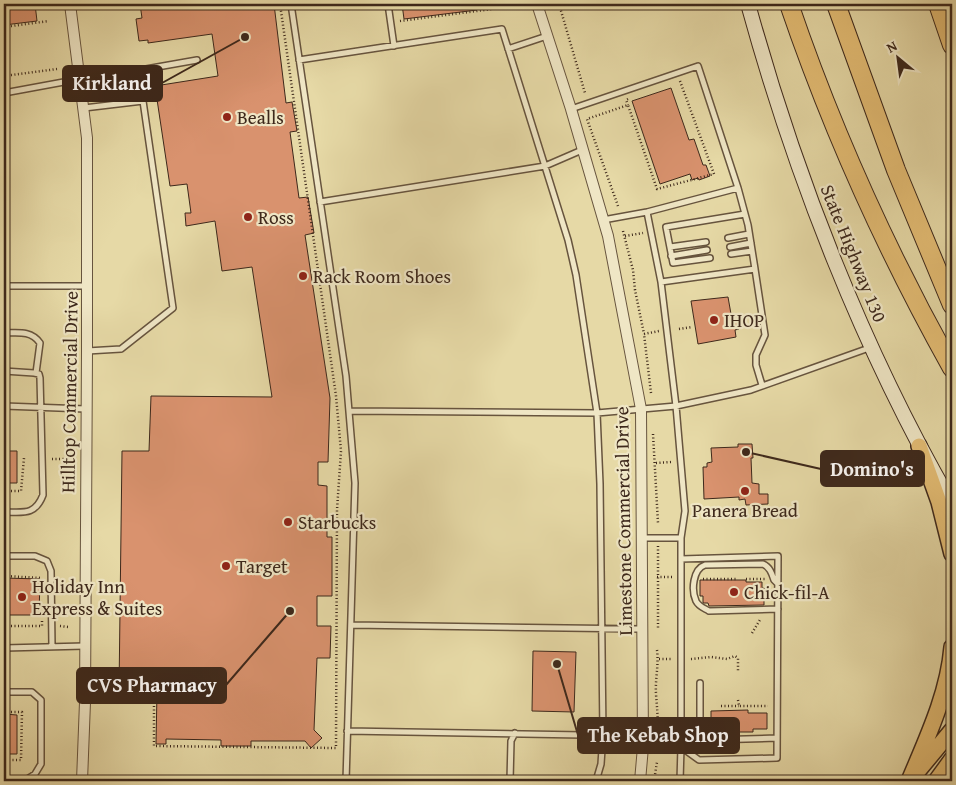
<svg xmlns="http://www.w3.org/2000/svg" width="956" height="785" font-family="'Gentium Book Plus',serif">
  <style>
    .building { fill: #d9926e; stroke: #3d281b }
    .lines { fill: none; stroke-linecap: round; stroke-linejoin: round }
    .service-casing { stroke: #67543e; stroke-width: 8 }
    .minor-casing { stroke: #67543e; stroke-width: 12 }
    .secondary-casing { stroke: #3d281b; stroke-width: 16 }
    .primary-casing { stroke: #3d281b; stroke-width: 18 }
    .motorway-casing { stroke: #3d281b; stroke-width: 20 }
    .path { stroke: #3d281b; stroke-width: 2.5; stroke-dasharray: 1 2.5; stroke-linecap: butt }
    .service { stroke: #efe6c5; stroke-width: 5 }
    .minor { stroke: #efe6c5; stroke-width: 10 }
    .secondary { stroke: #efe6c5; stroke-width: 14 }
    .primary { stroke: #e3bc73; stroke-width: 15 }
    .motorway { stroke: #e3bc73; stroke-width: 18 }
    .poi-dot { fill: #8f2418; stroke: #efe6c5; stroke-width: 2 }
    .labels { text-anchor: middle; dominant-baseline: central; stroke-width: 4.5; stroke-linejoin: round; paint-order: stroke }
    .poi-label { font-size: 19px; fill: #3d281b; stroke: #efe6c5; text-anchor: start }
    .street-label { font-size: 19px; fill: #3d281b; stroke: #efe6c5 }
    .leader { fill: none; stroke: #3d281b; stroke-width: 2 }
    .callout-dot { fill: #3d281b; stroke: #efe6c5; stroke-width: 2 }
    .callout { fill: #3d281b; stroke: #3d281b; stroke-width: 2 }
    .callout-label { font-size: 20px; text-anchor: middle; font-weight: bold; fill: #fff }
  </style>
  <rect width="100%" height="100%" fill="#e6d9a6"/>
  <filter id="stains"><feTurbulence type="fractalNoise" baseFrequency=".004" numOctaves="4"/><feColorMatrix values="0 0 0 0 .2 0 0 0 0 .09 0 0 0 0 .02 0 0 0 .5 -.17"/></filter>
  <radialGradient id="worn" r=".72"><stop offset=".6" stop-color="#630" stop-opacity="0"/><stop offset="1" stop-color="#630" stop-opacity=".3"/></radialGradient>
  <path class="building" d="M4 4H35L37 21 4 25Z
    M140 4H274L286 103 292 102 297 131 290 132 299 198 308 197 314 233 305 235 330 398 328 462H318V485L327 486V537H332V596H317V626H331L330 658H317L314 730 322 738 311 748 305 741H251V746H221V740L166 739V744H156L157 691H119L122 451H149L151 396 272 397 252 267 222 271 215 221 186 226 185 213H191L187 184 170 186 155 86 218 76 212 34 148 43V40L139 41 136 19 142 18Z
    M402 4H477V10L404 19Z
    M671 88 689 140 694 139 703 165H706L710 176 699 180 698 178 692 180 690 174 660 184 632 101Z
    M728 297 731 314H733L734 321 737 320 739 329 735 330 736 337 698 344 691 301Z
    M738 444H752L753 458H751L752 483 759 484V494H768V504L746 505 745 499 739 500V497L704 499 703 467H707V463L712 462 711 448 738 447Z
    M4 451H17V483H4Z
    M4 578 40 579 39 615H4Z
    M700 580H746V582H762V588L768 589V598H764V605L709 606 708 603H703V596H700Z
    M533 651 576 652 574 712 532 711Z
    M748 710V713H767V729H753V732H718V720H711V711Z
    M4 714 17 715V754H4Z"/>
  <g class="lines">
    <defs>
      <path id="service" d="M291 4 346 376 355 483 346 781
        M388 4 394 46
        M508 49 547 36
        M299 60 502 29 568 240 576 275 597 413 600 484 603 734 601 764 596 781
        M129 72 197 60
        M4 93 80 79
        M84 108 143 101 173 308 121 349 87 351
        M571 109 698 66 738 188 647 212 603 220
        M738 188 748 225 755 269
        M320 202 545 166 582 150
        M647 212 661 282
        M728 238 749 234
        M670 247 706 242
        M730 247 751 243
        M731 254 752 251
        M671 256 707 250
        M710 258 673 263 666 227 745 214
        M4 286H88
        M4 333C17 333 31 330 40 343L36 373
        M4 371 34 373 39 374 40 378 43 495C35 516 23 512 4 512
        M4 406 86 409
        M349 411 597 413 676 406 751 390 869 348
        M642 538H681V747H643
        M681 538 685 511 676 406 661 282 755 269 765 335 756 355V365L762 385
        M4 556H35L47 561 51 571 52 647
        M778 609 709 611C704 608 699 607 696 601 691 590 693 569 705 565L763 564C770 567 772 574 774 580L778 584
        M351 625 642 629
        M4 648 85 646
        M700 683V728L703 737 710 740 777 738
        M4 692H32L41 700V764L35 774 24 781H4
        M347 731 643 736
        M510 781 511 741 515 733
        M680 781 681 747 699 760 777 758 778 556 681 559"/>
      <path id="minor" d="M70 4 87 138V351L85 702 82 781
        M537 4 571 109 608 236 641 409 643 747 640 781"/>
      <path id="secondary" d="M748 4C795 175 863 350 952 504"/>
      <path id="primary" d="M919 446 939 502 952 554
        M918 771 952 730
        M909 781C927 738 948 694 952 647
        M936 781 952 759"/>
      <path id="motorway" d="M789 4C832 130 887 252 952 368
        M836 4 896 170 952 305
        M938 4 952 45"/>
    </defs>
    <use href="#service" class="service-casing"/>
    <use href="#minor" class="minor-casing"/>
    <use href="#secondary" class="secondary-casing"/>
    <use href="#primary" class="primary-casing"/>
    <use href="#motorway" class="motorway-casing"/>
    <path class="path" d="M559 4 585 93
      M400 21 515 6 514 4
      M4 27 49 21
      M4 76 57 69
      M628 99 626 100 628 105
      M618 206 587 119 628 105 657 189 714 174 680 81
      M623 231 633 270 635 290 644 334
      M625 236 643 233
      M679 329 692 327
      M651 393 644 334 659 331
      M653 434 658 523
      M52 459H73
      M656 463 672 462
      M4 491H21L24 458
      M658 546V630
      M4 576 42 578
      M657 577H673
      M703 579H737
      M746 579H765
      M4 626H42V621
      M60 626 69 627
      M752 633 761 618
      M657 650C659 665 655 679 656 694 657 707 658 718 658 731
      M659 659H673
      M691 659 711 657 727 659 735 656 738 658V672
      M738 700 739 706H768
      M154 706V746L336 748 337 510 341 451 336 396 280 4
      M721 706H739
      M4 712H22L21 760H4
      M654 781 657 762"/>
    <use href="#service" class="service"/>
    <use href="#minor" class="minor"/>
    <use href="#secondary" class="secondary"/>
    <use href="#primary" class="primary"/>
    <use href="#motorway" class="motorway"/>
  </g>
  <g class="poi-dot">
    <circle cx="227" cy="117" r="5"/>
    <circle cx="248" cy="217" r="5"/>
    <circle cx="303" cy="276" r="5"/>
    <circle cx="714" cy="320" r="5"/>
    <circle cx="745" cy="491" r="5"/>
    <circle cx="288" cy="522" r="5"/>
    <circle cx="226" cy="566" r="5"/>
    <circle cx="734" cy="592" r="5"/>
    <circle cx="22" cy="597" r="5"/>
  </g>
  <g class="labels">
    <g class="poi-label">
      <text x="237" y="117">Bealls</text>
      <text x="258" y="217">Ross</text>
      <text x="313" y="276">Rack Room Shoes</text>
      <text x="724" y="320">IHOP</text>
      <text x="745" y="510" text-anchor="middle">Panera Bread</text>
      <text x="298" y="522">Starbucks</text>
      <text x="236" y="566">Target</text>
      <text x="32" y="586">Holiday Inn<tspan x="32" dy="22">Express &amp; Suites</tspan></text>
      <text x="744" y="592">Chick-fil-A</text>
    </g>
    <g class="street-label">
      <text transform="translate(854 253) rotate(68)">State Highway 130</text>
      <text transform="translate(69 392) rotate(-89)">Hilltop Commercial Drive</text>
      <text transform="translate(623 521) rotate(-91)">Limestone Commercial Drive</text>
    </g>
  </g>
  <path class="leader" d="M245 37L162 83M746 452L821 469M290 611L226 685M557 664L578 735"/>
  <g class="callout-dot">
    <circle cx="245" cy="37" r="5"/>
    <circle cx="746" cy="452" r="5"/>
    <circle cx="290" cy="611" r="5"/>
    <circle cx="557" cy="664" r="5"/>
  </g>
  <g class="callout">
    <rect x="63" y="66" width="99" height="35" rx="5"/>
    <rect x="821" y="451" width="103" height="35" rx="5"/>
    <rect x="77" y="668" width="149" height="35" rx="5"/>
    <rect x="578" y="718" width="161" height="35" rx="5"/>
  </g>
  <g class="callout-label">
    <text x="112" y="90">Kirkland</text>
    <text x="872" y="476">Domino's</text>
    <text x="152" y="692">CVS Pharmacy</text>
    <text x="658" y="742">The Kebab Shop</text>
  </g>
  <rect width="956" height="785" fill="none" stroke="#e6d9a6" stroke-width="20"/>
  <rect x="5" y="5" width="946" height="775" fill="none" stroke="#3d281b" stroke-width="2.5"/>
  <rect x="10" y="10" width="936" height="765" fill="none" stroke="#3d281b"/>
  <g transform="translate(898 58) rotate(331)" stroke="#efe6c5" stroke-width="4" paint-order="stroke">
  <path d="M0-4L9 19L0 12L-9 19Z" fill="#3d281b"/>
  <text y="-8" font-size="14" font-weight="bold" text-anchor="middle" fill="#3d281b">N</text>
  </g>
  <rect width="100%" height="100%" filter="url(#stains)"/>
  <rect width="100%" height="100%" fill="url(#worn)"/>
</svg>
